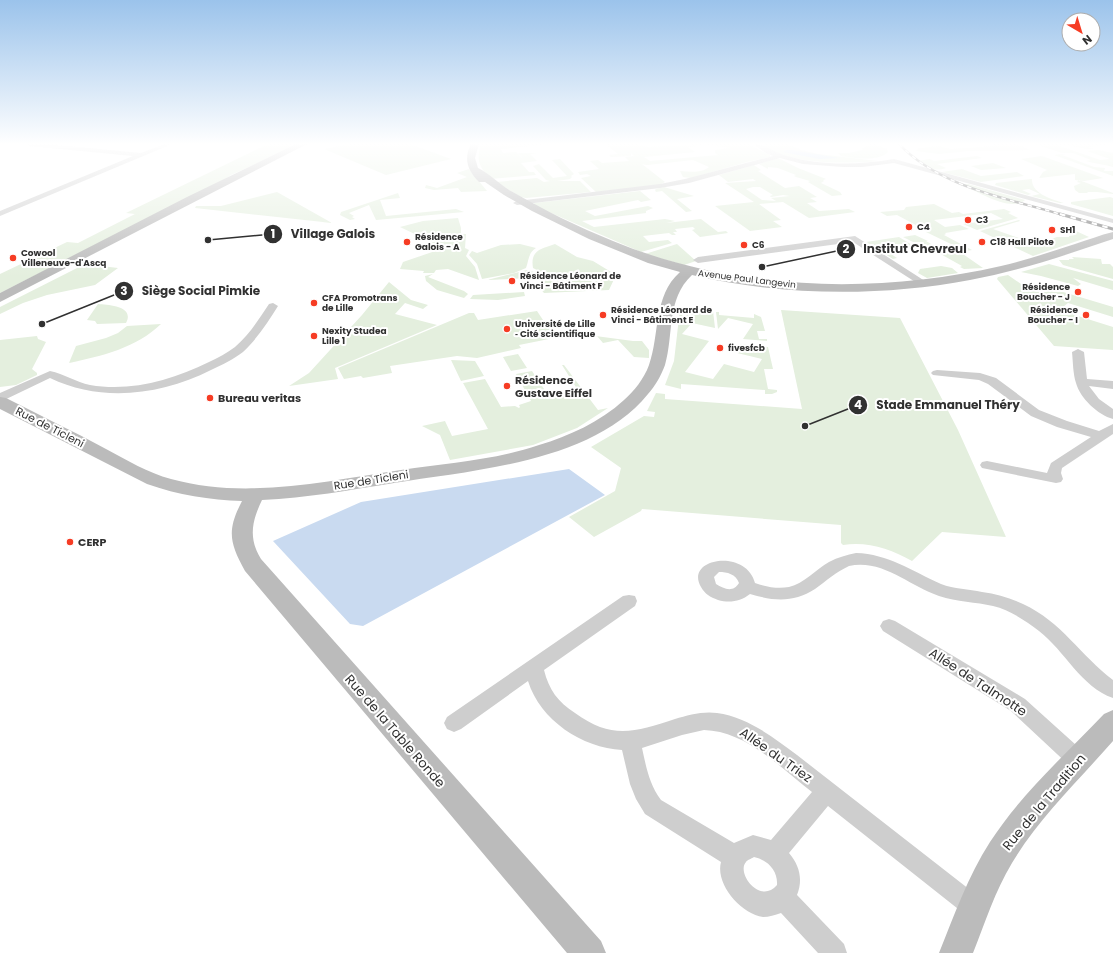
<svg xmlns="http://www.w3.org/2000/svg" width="1113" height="953" font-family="Poppins,sans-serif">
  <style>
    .green { fill: #e4efde; fill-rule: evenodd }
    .water { fill: #c9daf0 }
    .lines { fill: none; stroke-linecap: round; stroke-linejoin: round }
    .street { fill: #cecece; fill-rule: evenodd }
    .secondary { fill: #bbb; fill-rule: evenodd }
    .rail-far1-casing { stroke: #868686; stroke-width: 2.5 }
    .rail-casing { stroke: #868686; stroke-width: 3 }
    .rail-far1 { stroke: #fff; stroke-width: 1.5; stroke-dasharray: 4.5; stroke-linecap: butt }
    .rail { stroke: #fff; stroke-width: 2; stroke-dasharray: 5.5; stroke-linecap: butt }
    .poi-dot { fill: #f63c24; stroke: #fff; stroke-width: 1.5 }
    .labels { text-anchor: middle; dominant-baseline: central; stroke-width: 4; stroke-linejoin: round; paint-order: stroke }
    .far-poi-label { font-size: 9px; font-weight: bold; fill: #313131; stroke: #fff; text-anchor: start }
    .far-street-label { font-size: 9px; fill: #313131; stroke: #fff }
    .poi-label { font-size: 11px; font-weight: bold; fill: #313131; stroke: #fff; text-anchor: start }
    .street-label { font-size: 11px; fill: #313131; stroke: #fff }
    .near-street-label { font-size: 13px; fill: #313131; stroke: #fff }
    .leader { fill: none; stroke: #313131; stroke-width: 1.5 }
    .callout-dot { fill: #313131; stroke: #fff; stroke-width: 1.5 }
    .mark-label { font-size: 12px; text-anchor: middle; font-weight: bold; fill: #fff }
    .callout-label { font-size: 12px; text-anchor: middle; font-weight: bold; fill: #313131; stroke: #fff; stroke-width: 4; stroke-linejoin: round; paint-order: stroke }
  </style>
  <rect width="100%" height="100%" fill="#fff"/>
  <path class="green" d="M268 144H300L231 175 222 181 0 293V274L67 242 78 243 135 214 126 213Z
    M349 144H410L451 159 386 175 324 149Z
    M481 144H541L543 145 501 149 503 153 516 152 524 160 518 153H538L530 154 537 161 521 163 529 172H534L536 175 490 179C479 166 476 161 481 144Z
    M605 144H639L647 147 701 144 704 145 688 147 695 152 644 157 650 161 718 155 715 153V150L731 148 703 144H748L770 155V157L747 162 691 178 683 177 680 171C691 172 702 173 709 167L693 160 647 165 642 164 665 182 659 185 596 192 581 178 591 176 587 174 580 175 578 172 599 169 590 161 598 160 602 163 629 161 625 157 634 156 631 153V156L611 157 609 155 618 154Z
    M762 144H788L801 150 818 154 878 161C849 164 784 165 762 144Z
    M867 144H874L887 149 888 152C878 162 854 158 841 156L838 153H849L862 150 864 147 868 146Z
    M990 144H1017L1030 150 969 151 939 154 916 151 919 148 940 146 950 149 993 146Z
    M1034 144H1113L1088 147 1094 149C1082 150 1072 144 1060 146L1100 160 1110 159 1087 151 1098 150 1113 153V167C1104 164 1095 164 1086 161L1091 160 1073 153H1062Z
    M1063 154H1065L1062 155 1094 167 1105 168 1104 171H1113V176L1054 155Z
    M977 156 982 158 937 164 946 168C935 172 925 168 917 161L930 159 934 161Z
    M1042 156 1103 178 1084 181 1075 180V174L1039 178 1043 172 1047 170 1021 159Z
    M560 159 574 174 571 176 572 177 570 179 557 181H580L591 192 526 198 521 197 496 182 537 178 544 182 550 181 546 180 533 166 539 164 553 178 567 176 552 160Z
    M775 159H780L798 168 826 179 823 180 824 181 821 183 840 192 842 195 832 196 808 182 810 181 796 177 794 176 796 175 778 168 768 167V169L759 164Z
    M993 163 1006 168 981 170 971 166Z
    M754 165 761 170 758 171 785 188 799 186 817 197 810 198 817 202 807 203 819 211 849 209 855 212 809 218 783 202 759 204 781 220 773 221 782 227 750 231 715 206 754 202 725 183 756 181 753 179 728 182 719 175ZM753 187H760L773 195 770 196 771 197 783 195 790 196 771 198 776 201 762 200 746 189Z
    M469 169 487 191 461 192 458 188 434 190 425 188 426 185 437 188 467 177 457 173Z
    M962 169 981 176 1017 172 1024 176 981 182 942 172Z
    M1031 179H1032C1031 194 1054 200 1064 203H1060L1031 196 1040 194 1029 189 1022 190 1031 194 1028 195 995 185 996 183Z
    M1079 180 1113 193V194L1097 192H1087L1088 193H1079L1075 190 1074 186 1081 183 1077 182Z
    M961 184H968L1025 200C1012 213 976 191 961 184Z
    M664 187 694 196 677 199 692 211 686 212 662 191 656 192 655 190 656 189Z
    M640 191 651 200 641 202 638 200 585 211 595 216 648 206 653 208 646 211V213L582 221 594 227 665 219 675 221 666 223 701 219 718 232 726 231 728 233 700 237 692 230 695 229 693 227 675 229 677 232H673L676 235H672L669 233 643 236 649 242 668 240 672 243 641 252 535 206 534 203Z
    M277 192 332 223 195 208 196 206H221Z
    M398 193 400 198 380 200 386 216 456 209 464 212 376 220 369 205 349 213 354 216 352 217 355 219 350 220 340 215 341 212Z
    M1110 197 1113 198V216L1071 204V202Z
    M934 204 952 213 959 212 963 214 1004 209 1011 212 1008 213 1018 218 977 230 963 224 1003 219 991 213 934 220 945 227 960 225 969 229 945 233 946 234 944 235 972 250 960 252 983 268 964 269 960 267 962 266 919 242H913L903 237 915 235 928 241H926L938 248 953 245 926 232 927 231 897 215 887 216 880 212 904 210 906 207Z
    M458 218 461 228V234H466L465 248 469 250 466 256 475 267 479 280 448 269 436 270 434 273H423L424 271 400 269 403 262 444 248 400 227 423 221Z
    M1019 220 1020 221 993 229 1036 244 1057 237H1069V236L1075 235 1072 233 1076 231 1089 237 1033 256 980 231Z
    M899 237 927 254 923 255 910 247 893 248 894 249 885 250 897 258 893 259 866 242Z
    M520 244 536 248C528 253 529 260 526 268L514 273 482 279 477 264 469 255 472 251 477 253 501 245Z
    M555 244 577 257 593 261 616 275 609 290 544 293 539 287 541 272 533 268C530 250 541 249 555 244Z
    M677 244 696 261 684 265 645 254Z
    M1072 257 1101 259 1102 264H1110L1113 267V279L1063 265 1059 260H1069V259H1074Z
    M85 264 118 268 95 285 47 295 23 303 0 314V307Z
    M1049 264 1113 281V290L1073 278 1081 284 1078 286 1041 276 1021 272Z
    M941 266 952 268 958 273 927 278 918 273 920 269Z
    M527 270 534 272 535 280H530L529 278 487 280Z
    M433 274 428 277 464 291 468 294 464 298 437 290 426 281 425 276Z
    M1008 275 1024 286 1030 282 1113 307V317L1068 303 1059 310 1113 327V350L1054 346 997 279 998 277Z
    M389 282 411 300 428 305 423 309 405 303 395 314 437 325 335 368 338 379 289 386 309 373 362 315Z
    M524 292 525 296 498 300 470 299 473 295Z
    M98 304C109 305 135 306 126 323L97 324 95 321 87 320Z
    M680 309H687V312L710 314 711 311H713L715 328 692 323 682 334 709 341 685 372 713 379 724 364 754 372 762 359 733 352 739 344 768 347 773 369H764L768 389 777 390V392L772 394H765V390L681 384V389L665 385 674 361Z
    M781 310 900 318 958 430 1006 537 942 532 912 561C891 549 867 541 843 545L841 543V525L642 509 641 511 594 537 569 517 615 491 621 468 591 447 644 416 654 417 655 412 647 411 656 393 665 394V399L802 409Z
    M537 311 553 335H588L633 341H642L649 350V358L634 357 618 340 603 343 597 336 572 339 569 335 519 345 521 348 477 358 457 356 390 366 392 373 363 378 361 376 344 379 338 368 469 313H474L478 320Z
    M716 312H719V315L754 318V314L761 317 765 331H757L759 339H767V341L743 339 753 324 728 318 718 329Z
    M161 324C136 348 102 356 69 363L76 346 106 338 118 333 127 326Z
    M37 336 38 339 46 342 32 369 37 373V375L16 385 0 387V340Z
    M518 354 527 368 511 371 503 357Z
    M451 360 475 361 484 376 461 381Z
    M562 365H564L598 410 608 408 577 428 533 445 450 460 440 435 422 426 445 421 452 436 488 429 463 383 485 379 501 407 515 406 519 408 520 407 519 405 531 401 516 374 532 371 550 398 564 396 565 399 568 398V396L579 392Z"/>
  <path class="water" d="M787 150H792L839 158 819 159 783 152Z
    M569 469 605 495 363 626 350 624 273 541 361 502Z"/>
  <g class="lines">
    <path class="street" d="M26 144H47L141 153 164 144H172L0 216V211L133 156 29 146Z
      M753 144C765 144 775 153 787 156 821 166 859 165 894 159L1113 219V223L894 163 862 167H843L803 164 780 158 689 183 660 188 517 205 513 203 517 201 660 184 685 179 773 156 766 153Z
      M855 236 928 283 926 285H920L853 242 698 263 693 260 698 257Z
      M273 303 278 306C268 322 257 339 243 352 234 359 222 365 211 370 161 395 102 403 50 378L0 402V393L50 371C64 374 76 382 90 385 131 392 172 380 209 362 218 358 227 353 235 347 249 335 259 319 269 304Z
      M1078 349 1084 352 1087 379 1113 381V389L1089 386 1099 399 1113 409V419C1098 415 1080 398 1076 383 1073 374 1073 362 1072 352Z
      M937 370 980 373 996 378 1039 410 1067 421 1099 431 1113 424V434L1062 468 1061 473 1063 479 1061 482 1056 483 982 468 980 465 982 462 987 461 1047 473 1051 463 1091 437 1057 427 1031 416 988 384 979 380 933 375 931 373 933 371Z
      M856 553C888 554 912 571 941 584 954 589 969 589 982 592 997 594 1010 598 1023 604 1062 622 1080 655 1113 680V698C1081 687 1065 651 1039 631 1026 621 1010 610 993 606 976 602 957 602 939 596 909 586 883 559 849 566 836 572 826 581 815 589 794 603 773 601 750 594 740 602 729 603 718 600 710 597 705 594 701 587 684 558 746 548 755 583 766 587 778 589 789 587 804 584 816 569 829 562 838 557 847 555 856 553ZM719 572C727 572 736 574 739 583 733 593 724 589 716 584L714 577Z
      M629 595 635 596 637 601 635 606 544 670C549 690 558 702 575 713 612 740 635 732 675 719 688 715 703 711 717 713 747 717 773 737 797 755L983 900 987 908 983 916 975 920 967 916 828 806 789 853C800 866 803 880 797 895L844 944 847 953H818L781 913C775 915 769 917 763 917 741 914 715 884 721 862L645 814 636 799 630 784 622 750C582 748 540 720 528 681L461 729 454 732 447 729 444 723 447 717 623 596ZM704 730C746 731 781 768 812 792L771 840 753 835 734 843 661 800C649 784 646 766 642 748L682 735ZM754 857C768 860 778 871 777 885 760 905 736 873 746 862 747 860 751 859 754 857Z
      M889 619 895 621 1025 699 1086 754 1089 761 1086 768 1079 771 1072 768 1011 711 883 631 880 626 883 621Z"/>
    <path class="secondary" d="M296 144H307L0 302V293L187 197Z
      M471 144H479L475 158 478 168C490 174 499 184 511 191 544 210 578 227 613 241 734 291 874 295 1001 266 1026 260 1051 252 1075 244 1088 240 1100 235 1113 232V239C1066 255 1019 271 970 280 880 297 781 296 692 275 666 299 674 335 665 365 661 376 655 386 648 394 593 462 475 470 394 483 350 490 307 498 262 500 252 521 248 538 261 559L601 941 606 953H567L245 571C229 542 227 530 242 501 210 500 178 495 147 484L0 409V397L6 398C39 415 73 431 106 449 127 460 148 473 171 479 246 500 326 481 401 470 447 463 495 460 539 445 569 436 600 422 624 400 634 391 644 379 649 365 660 334 653 296 680 272L648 263 589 239 532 211 504 195 485 182H479C468 171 463 159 471 144Z
      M1113 710V741C1078 781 1039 818 1012 863 995 891 985 923 973 953H939C954 916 968 876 990 842 1021 794 1065 755 1104 714Z"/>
    <defs>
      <path id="rail-far1" d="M899 144C941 188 1007 198 1063 215"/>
      <path id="rail" d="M1060 214 1113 229"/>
    </defs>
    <use href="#rail-far1" class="rail-far1-casing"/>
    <use href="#rail" class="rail-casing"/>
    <use href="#rail-far1" class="rail-far1"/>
    <use href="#rail" class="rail"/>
  </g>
  <linearGradient id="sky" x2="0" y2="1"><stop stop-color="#9bc3eb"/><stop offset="0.52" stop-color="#fff"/><stop offset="1" stop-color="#fff" stop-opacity="0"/></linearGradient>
  <rect width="1113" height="277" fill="url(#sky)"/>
  <g class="poi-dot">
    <circle cx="968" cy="220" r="4"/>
    <circle cx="909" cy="227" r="4"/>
    <circle cx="1052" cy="230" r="4"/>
    <circle cx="407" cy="242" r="4"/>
    <circle cx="982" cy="242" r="4"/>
    <circle cx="744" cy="245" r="4"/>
    <circle cx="13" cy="258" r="4"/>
    <circle cx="512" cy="281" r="4"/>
    <circle cx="1078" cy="292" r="4"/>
    <circle cx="314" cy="303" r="4"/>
    <circle cx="603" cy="315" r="4"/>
    <circle cx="1086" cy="315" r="4"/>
    <circle cx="507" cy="329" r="4"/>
    <circle cx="314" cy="336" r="4"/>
    <circle cx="720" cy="348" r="4"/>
    <circle cx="507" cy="386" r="4"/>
    <circle cx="210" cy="398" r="4"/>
    <circle cx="70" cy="542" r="4"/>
  </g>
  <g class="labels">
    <g class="far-poi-label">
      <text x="976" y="220">C3</text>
      <text x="917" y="227">C4</text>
      <text x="1060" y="230">SH1</text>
      <text x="415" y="237">Résidence<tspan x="415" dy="10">Galois - A</tspan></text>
      <text x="990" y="242">C18 Hall Pilote</text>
      <text x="752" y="245">C6</text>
      <text x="21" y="253">Cowool<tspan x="21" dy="10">Villeneuve-d'Ascq</tspan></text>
      <text x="520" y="276">Résidence Léonard de<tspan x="520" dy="10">Vinci - Bâtiment F</tspan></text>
      <text x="1070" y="287" text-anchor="end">Résidence<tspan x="1070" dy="10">Boucher - J</tspan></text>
      <text x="322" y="298">CFA Promotrans<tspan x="322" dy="10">de Lille</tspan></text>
      <text x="611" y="310">Résidence Léonard de<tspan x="611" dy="10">Vinci - Bâtiment E</tspan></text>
      <text x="1078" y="310" text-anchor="end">Résidence<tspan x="1078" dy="10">Boucher - I</tspan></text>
      <text x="515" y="324">Université de Lille<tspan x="515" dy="10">‐ Cité scientifique</tspan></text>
      <text x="322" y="331">Nexity Studea<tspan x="322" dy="10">Lille 1</tspan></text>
      <text x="728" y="348">fivesfcb</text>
    </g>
    <g class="far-street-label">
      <text transform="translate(747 279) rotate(7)">Avenue Paul Langevin</text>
    </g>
    <g class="poi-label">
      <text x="515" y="380">Résidence<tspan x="515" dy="13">Gustave Eiffel</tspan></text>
      <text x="218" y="398">Bureau veritas</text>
      <text x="78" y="542">CERP</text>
    </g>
    <g class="street-label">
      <text transform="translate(50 427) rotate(27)">Rue de Ticleni</text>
      <text transform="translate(371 480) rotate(-9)">Rue de Ticleni</text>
    </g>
    <g class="near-street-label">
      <text transform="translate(978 682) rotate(33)">Allée de Talmotte</text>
      <text transform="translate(395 731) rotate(49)">Rue de la Table Ronde</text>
      <text transform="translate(776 755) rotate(35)">Allée du Triez</text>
      <text transform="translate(1044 802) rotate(-50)">Rue de la Tradition</text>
    </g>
  </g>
  <path class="leader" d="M208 240L273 234M762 267L846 249M42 324L124 291M805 426L858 405"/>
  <g class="callout-dot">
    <circle cx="208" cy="240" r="4"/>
    <circle cx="762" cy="267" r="4"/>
    <circle cx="42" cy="324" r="4"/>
    <circle cx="805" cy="426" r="4"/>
    <circle cx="273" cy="234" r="10"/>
    <circle cx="846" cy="249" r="10"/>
    <circle cx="124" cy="291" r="10"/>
    <circle cx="858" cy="405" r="10"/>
  </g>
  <g class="mark-label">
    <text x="273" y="238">1</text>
    <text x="846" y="253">2</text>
    <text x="124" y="295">3</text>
    <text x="858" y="409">4</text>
  </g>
  <g class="callout-label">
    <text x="333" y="238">Village Galois</text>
    <text x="915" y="253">Institut Chevreul</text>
    <text x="201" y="295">Siège Social Pimkie</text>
    <text x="948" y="409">Stade Emmanuel Théry</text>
  </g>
  <g transform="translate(1081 32) rotate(142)"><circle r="19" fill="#ffffff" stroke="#adadad"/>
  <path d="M0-3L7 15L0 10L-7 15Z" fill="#f63c24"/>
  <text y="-6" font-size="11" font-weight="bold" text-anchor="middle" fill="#313131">N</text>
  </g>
</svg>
